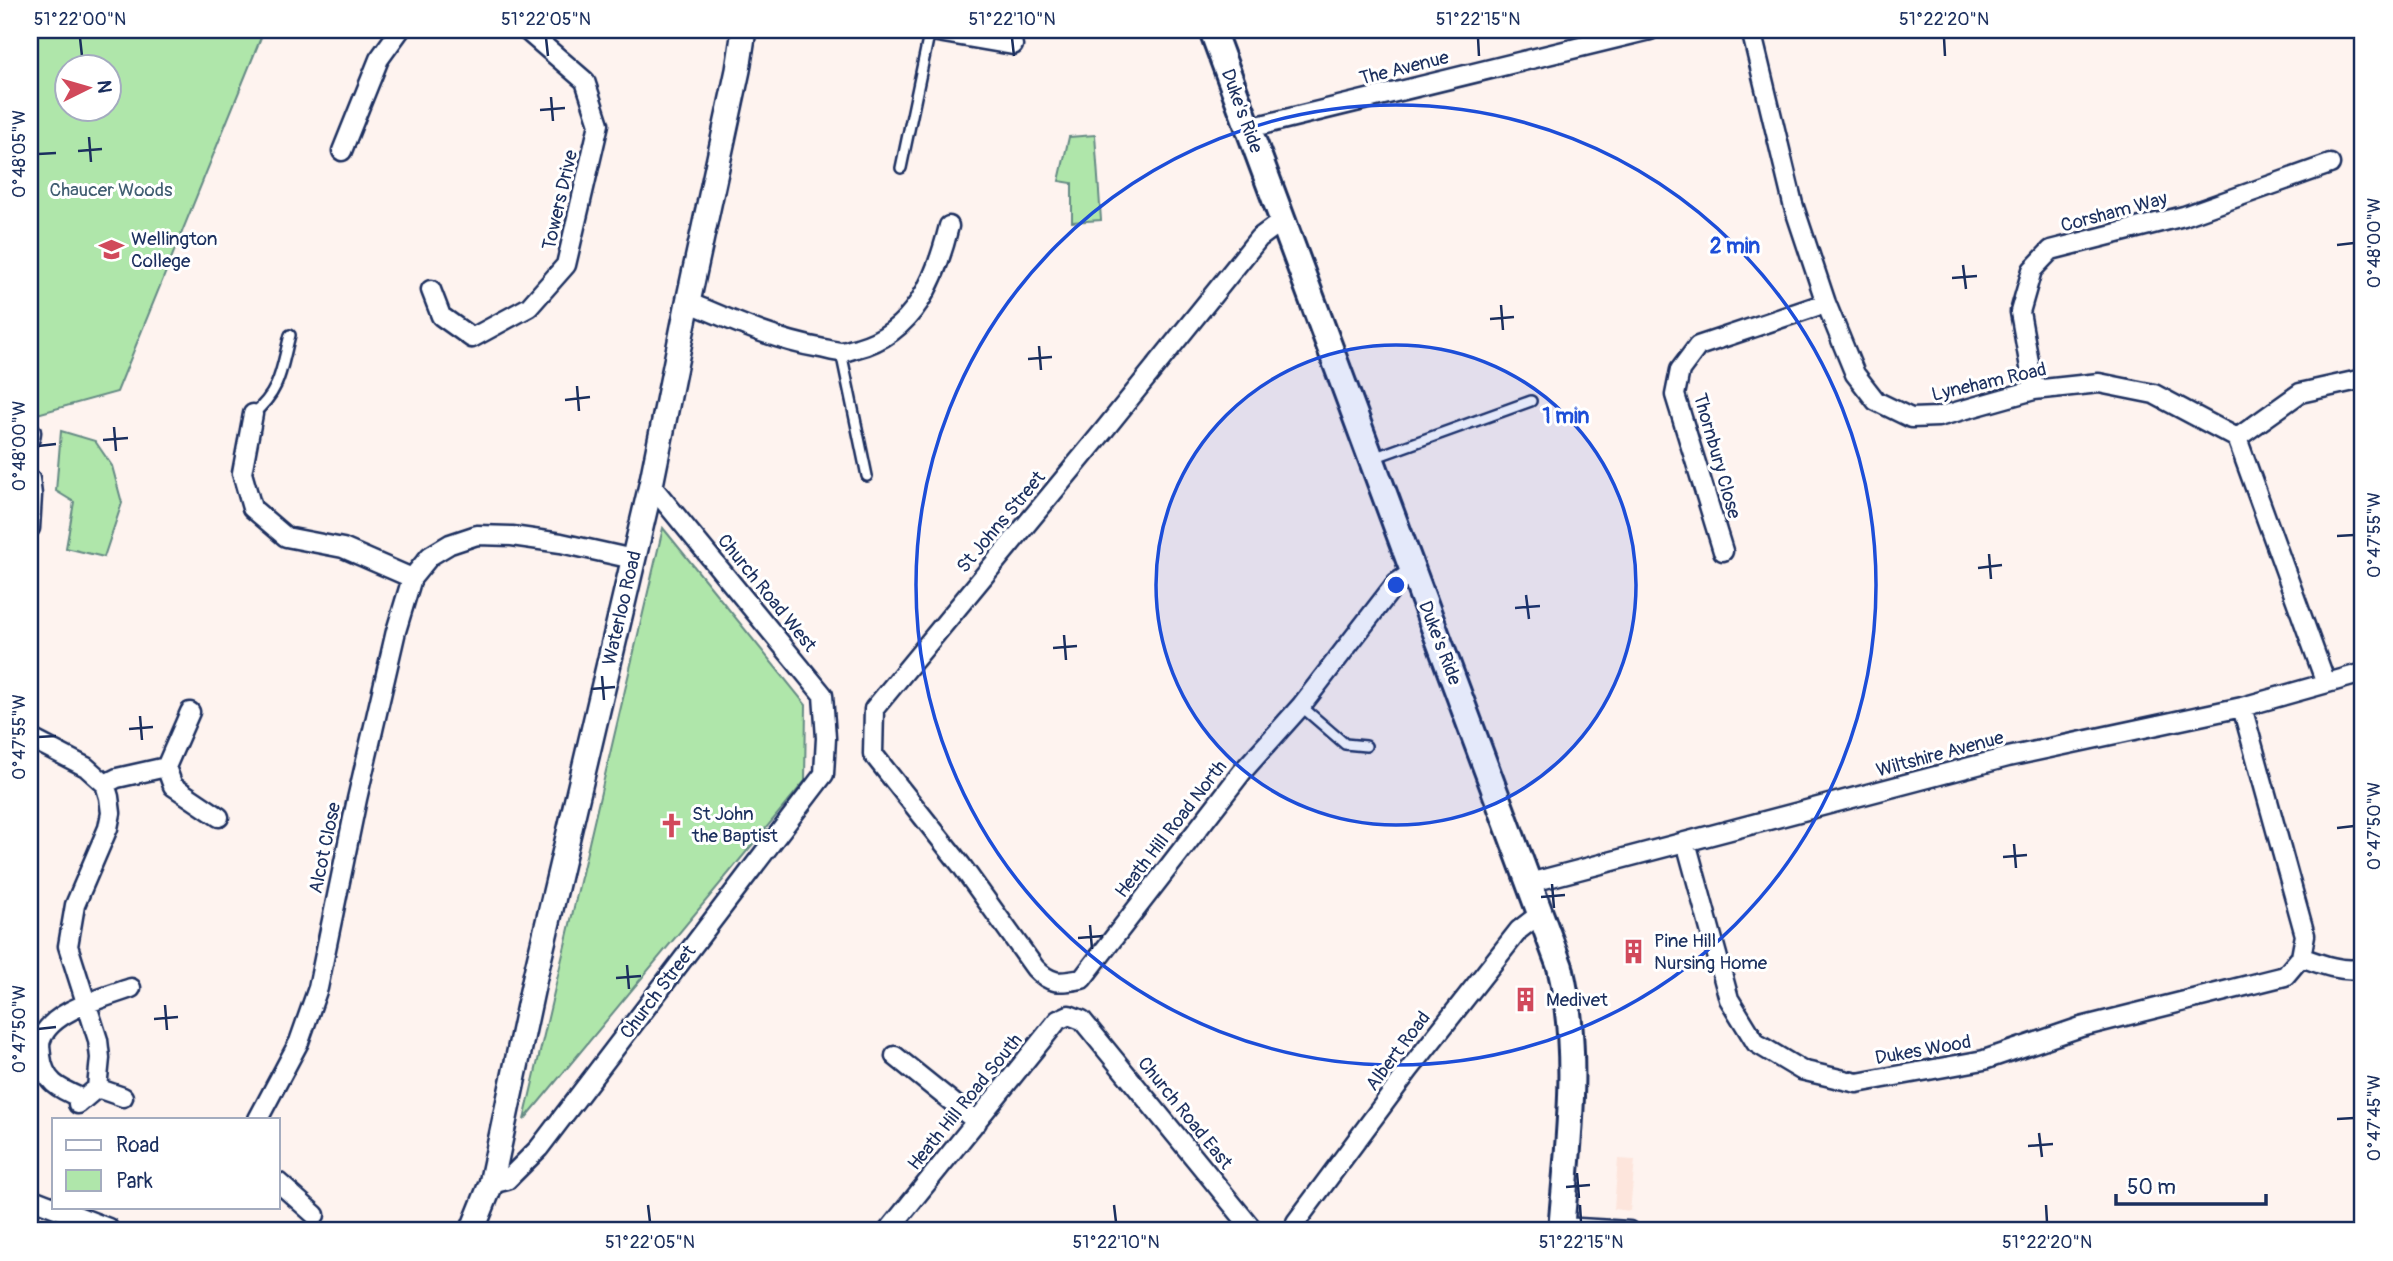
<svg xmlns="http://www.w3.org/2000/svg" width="2393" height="1261" font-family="Pangolin,sans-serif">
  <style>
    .built { fill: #fde5dc }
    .green { fill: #afe6aa; stroke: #658a84; stroke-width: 2; fill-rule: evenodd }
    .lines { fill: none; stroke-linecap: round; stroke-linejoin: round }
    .service-casing { stroke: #1b2f5e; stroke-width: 14 }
    .minor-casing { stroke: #1b2f5e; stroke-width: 23 }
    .tertiary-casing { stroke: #1b2f5e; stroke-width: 28 }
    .secondary-casing { stroke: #1b2f5e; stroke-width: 30 }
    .service { stroke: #fff; stroke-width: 9 }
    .minor { stroke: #fff; stroke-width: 18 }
    .tertiary { stroke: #fff; stroke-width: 23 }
    .secondary { stroke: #fff; stroke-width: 24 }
    .ticks { fill: none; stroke: #1b2f5e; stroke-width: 2.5 }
    .ring { fill: none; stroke: #1d4ed8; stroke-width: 3.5 }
    .labels { text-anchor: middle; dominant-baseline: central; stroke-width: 6; stroke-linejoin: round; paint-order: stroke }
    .street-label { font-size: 19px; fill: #1b2f5e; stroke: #fff }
    .park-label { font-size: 19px; fill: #405d71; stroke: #fff }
    .poi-label { font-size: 19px; fill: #1b2f5e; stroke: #fff; text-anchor: start }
    .centre { fill: #1d4ed8; stroke: #fff; stroke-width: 3.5 }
    .ring-label { font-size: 21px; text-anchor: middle; font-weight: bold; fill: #1d4ed8; stroke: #fff; stroke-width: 6; stroke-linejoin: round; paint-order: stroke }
    .neatline { fill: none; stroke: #1b2f5e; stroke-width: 2.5 }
    .ticks-label { font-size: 18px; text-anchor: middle; fill: #1b2f5e }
  </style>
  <rect width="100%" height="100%" fill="#fef3ef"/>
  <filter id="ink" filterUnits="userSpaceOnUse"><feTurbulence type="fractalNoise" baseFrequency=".0143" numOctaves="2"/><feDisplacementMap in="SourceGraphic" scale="14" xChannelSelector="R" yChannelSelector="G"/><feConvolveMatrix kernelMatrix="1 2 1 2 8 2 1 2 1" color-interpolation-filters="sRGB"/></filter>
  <g filter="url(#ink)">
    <path class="built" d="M1618 1159 1635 1160 1630 1211 1614 1209Z"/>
    <path class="green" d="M30 30H264L117 392 30 416ZM66 66H108V108H66Z
      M1095 135 1101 220 1072 222V183L1059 181 1069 137Z
      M61 431 95 441 112 466 122 503 104 557 66 548 74 502 56 491Z
      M663 528 806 705 805 781 524 1120Z"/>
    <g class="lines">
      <defs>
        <path id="service" d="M901 168 930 30
          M841 352 867 476
          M253 414C281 391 281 369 290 335
          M1373 458 1531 401
          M1301 706 1345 744 1366 746"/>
        <path id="minor" d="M926 30 1013 45
          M1751 30 1793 204 1826 303 1855 374 1876 401 1911 418 1938 417 2034 390 2099 383 2154 394 2237 438 2326 683
          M1249 128 1650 30
          M342 151 379 59 400 30
          M1282 221 1259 238 1101 434 874 709 873 754 961 865 1035 968C1051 985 1060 983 1082 979L1242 772 1301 706 1396 583 1413 572
          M431 290 441 316 472 338 529 307 566 265 599 124 585 81 526 30
          M688 302C731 320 774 340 820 348 826 349 835 352 841 352 846 352 852 349 857 348 914 333 936 279 949 226
          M2034 390 2020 312 2032 270 2051 250 2184 216 2330 164
          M253 414 242 473 252 508 286 537 343 548 412 578
          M30 438 31 432
          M2237 438 2300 393 2363 379
          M30 479 32 495 30 528
          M1723 551 1675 395 1680 370 1698 346 1826 303
          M190 712 166 767 173 786 219 817
          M30 738 86 767 105 784 109 797 111 813 108 828 75 905 68 946 98 1040 100 1058 97 1088 78 1104
          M105 784 117 778 166 767
          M1686 842 1729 999 1756 1043 1801 1070 1857 1083 1984 1060 2081 1027 2285 976 2301 957 2305 935 2242 707
          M1529 883 2008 757 2242 707 2363 673
          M2301 957C2320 964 2343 973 2363 968
          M895 1056 977 1122
          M97 1088 123 1097
          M83 1099C60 1089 44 1083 41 1056 41 1051 39 1045 41 1040 51 1010 104 998 131 988
          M258 1119 299 1042 318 988 357 799 396 631 412 578 430 556 450 544 477 535 512 536 561 543 633 559
          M278 1182 315 1215
          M491 1184 507 1180 539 1148 824 774 826 738 823 695 651 485
          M30 1198 108 1228
          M1296 1222 1409 1070 1519 930 1541 913
          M1562 1227 1629 1231
          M888 1231 1058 1020 1069 1015 1082 1020 1254 1231"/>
        <path id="tertiary" d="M472 1231 491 1184 535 977 651 485 688 302 738 70 744 30"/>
        <path id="secondary" d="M1212 30 1560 967C1581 1054 1568 1143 1561 1231"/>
      </defs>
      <use href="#service" class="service-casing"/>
      <use href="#minor" class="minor-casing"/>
      <use href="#tertiary" class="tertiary-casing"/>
      <use href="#secondary" class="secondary-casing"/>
      <use href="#service" class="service"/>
      <use href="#minor" class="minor"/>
      <use href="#tertiary" class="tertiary"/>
      <use href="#secondary" class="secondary"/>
    </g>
  </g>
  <path class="ticks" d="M80 38 82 56M546 38 548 56M1012 38 1014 56M1478 38 1479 56M1944 38 1945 56M551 97 553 121M540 110 565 108M89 137 91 162M78 151 102 149M38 154 56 153M2337 245 2354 243M1963 265 1966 289M1952 278 1977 276M1501 305 1503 330M1490 319 1514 317M1039 346 1041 370M1028 359 1052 357M577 386 579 411M565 400 590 397M114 427 116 451M103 440 128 438M38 446 56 444M2337 536 2354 535M1989 554 1991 579M1978 568 2002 565M1526 595 1529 619M1515 608 1540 606M1064 635 1066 660M1053 648 1077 646M602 676 604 700M591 689 615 687M140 716 142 740M129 729 153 727M38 737 56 736M2337 828 2354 826M2014 844 2016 868M2003 857 2027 855M1552 884 1554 908M1541 897 1565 895M1090 925 1092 949M1078 938 1103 936M627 965 629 989M616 978 641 976M165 1005 167 1030M154 1019 178 1017M38 1029 56 1027M2337 1119 2354 1118M2039 1133 2042 1157M2028 1146 2053 1144M1577 1173 1579 1198M1566 1187 1590 1185M648 1205 650 1222M1114 1205 1116 1222M1580 1205 1581 1222M2046 1205 2047 1222"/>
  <circle cx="1396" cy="585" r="240" fill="#1d4ed8" fill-opacity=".12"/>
  <g class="ring">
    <circle cx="1396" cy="585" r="240"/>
    <circle cx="1396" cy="585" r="480"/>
  </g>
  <defs>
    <symbol id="school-bare" viewBox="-9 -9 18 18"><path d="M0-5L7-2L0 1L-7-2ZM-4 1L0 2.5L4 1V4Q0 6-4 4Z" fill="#d1495b" stroke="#fff" stroke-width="2.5" paint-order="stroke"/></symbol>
    <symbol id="church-bare" viewBox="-9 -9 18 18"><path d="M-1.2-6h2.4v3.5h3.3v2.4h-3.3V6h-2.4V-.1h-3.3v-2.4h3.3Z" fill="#d1495b" stroke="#fff" stroke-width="2.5" paint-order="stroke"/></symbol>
    <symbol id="building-bare" viewBox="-9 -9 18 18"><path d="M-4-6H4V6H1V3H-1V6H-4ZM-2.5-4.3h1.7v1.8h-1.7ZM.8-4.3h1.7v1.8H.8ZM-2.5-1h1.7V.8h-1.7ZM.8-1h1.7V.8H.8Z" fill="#d1495b" stroke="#fff" stroke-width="2.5" paint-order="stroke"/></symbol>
  </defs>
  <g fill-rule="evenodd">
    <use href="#school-bare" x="94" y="232" width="35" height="35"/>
    <use href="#church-bare" x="654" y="808" width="35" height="35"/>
    <use href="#building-bare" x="1616" y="934" width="35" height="35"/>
    <use href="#building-bare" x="1508" y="982" width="35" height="35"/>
  </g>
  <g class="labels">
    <g class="street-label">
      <text transform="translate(1404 68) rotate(-14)">The Avenue</text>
      <text transform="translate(1242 111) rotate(70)">Duke's Ride</text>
      <text transform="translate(560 200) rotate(-77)">Towers Drive</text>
      <text transform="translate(2114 212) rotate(-15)">Corsham Way</text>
      <text transform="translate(1989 382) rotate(-13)">Lyneham Road</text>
      <text transform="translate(1717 456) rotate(74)">Thornbury Close</text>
      <text transform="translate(1001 522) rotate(-50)">St Johns Street</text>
      <text transform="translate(767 593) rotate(51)">Church Road West</text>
      <text transform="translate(622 608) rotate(-77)">Waterloo Road</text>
      <text transform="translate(1440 643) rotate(69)">Duke's Ride</text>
      <text transform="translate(1940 754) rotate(-15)">Wiltshire Avenue</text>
      <text transform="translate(1171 829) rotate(-52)">Heath Hill Road North</text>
      <text transform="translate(325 848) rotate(-78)">Alcot Close</text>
      <text transform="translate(658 992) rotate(-53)">Church Street</text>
      <text transform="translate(1923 1050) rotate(-10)">Dukes Wood</text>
      <text transform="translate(1398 1051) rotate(-53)">Albert Road</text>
      <text transform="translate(965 1102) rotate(-51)">Heath Hill Road South</text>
      <text transform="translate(1185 1113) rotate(51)">Church Road East</text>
    </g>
    <g class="park-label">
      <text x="111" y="190">Chaucer Woods</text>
    </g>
    <g class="poi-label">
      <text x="131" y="239">Wellington<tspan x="131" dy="22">College</tspan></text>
      <text x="692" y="814">St John<tspan x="692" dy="22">the Baptist</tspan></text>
      <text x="1654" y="941">Pine Hill<tspan x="1654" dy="22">Nursing Home</tspan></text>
      <text x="1546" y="1000">Medivet</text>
    </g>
  </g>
  <circle cx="1396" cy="585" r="10" class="centre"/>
  <g class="ring-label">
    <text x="1735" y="253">2 min</text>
    <text x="1566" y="423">1 min</text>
  </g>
  <rect width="2393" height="1261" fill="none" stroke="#fff" stroke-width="77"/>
  <rect x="52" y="1118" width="228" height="91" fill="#ffffff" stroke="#a4acbf" stroke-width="2"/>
  <rect x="66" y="1140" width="35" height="10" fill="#ffffff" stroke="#a4acbf" stroke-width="2"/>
  <text x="116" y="1152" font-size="21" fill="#1b2f5e">Road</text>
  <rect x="66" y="1170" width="35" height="21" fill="#afe6aa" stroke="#a4acbf" stroke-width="2"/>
  <text x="116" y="1188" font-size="21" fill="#1b2f5e">Park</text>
  <g transform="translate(88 88) rotate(85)"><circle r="33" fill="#ffffff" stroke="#a4acbf" stroke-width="2"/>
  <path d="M0-5L12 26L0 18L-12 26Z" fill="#d1495b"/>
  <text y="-10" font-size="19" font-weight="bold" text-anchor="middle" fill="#1b2f5e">N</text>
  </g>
  <path d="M2116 1194v10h150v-10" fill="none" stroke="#1b2f5e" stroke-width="3.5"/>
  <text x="2127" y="1194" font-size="21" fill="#1b2f5e" stroke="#ffffff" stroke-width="5" paint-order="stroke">50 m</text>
  <rect x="38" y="38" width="2316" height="1184" class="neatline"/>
  <g class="ticks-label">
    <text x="80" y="25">51°22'00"N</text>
    <text x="546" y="25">51°22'05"N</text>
    <text x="1012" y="25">51°22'10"N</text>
    <text x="1478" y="25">51°22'15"N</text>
    <text x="1944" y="25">51°22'20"N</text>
    <text transform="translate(19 154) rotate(-90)" y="6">0°48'05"W</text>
    <text transform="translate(2374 243) rotate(-90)" y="6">0°48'00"W</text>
    <text transform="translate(19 446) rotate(-90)" y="6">0°48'00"W</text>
    <text transform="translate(2374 535) rotate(-90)" y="6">0°47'55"W</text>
    <text transform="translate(19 737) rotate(-90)" y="6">0°47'55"W</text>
    <text transform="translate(2374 826) rotate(-90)" y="6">0°47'50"W</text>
    <text transform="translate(19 1029) rotate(-90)" y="6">0°47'50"W</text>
    <text transform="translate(2374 1118) rotate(-90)" y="6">0°47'45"W</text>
    <text x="650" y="1248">51°22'05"N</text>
    <text x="1116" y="1248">51°22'10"N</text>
    <text x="1581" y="1248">51°22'15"N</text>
    <text x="2047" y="1248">51°22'20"N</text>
  </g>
</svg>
